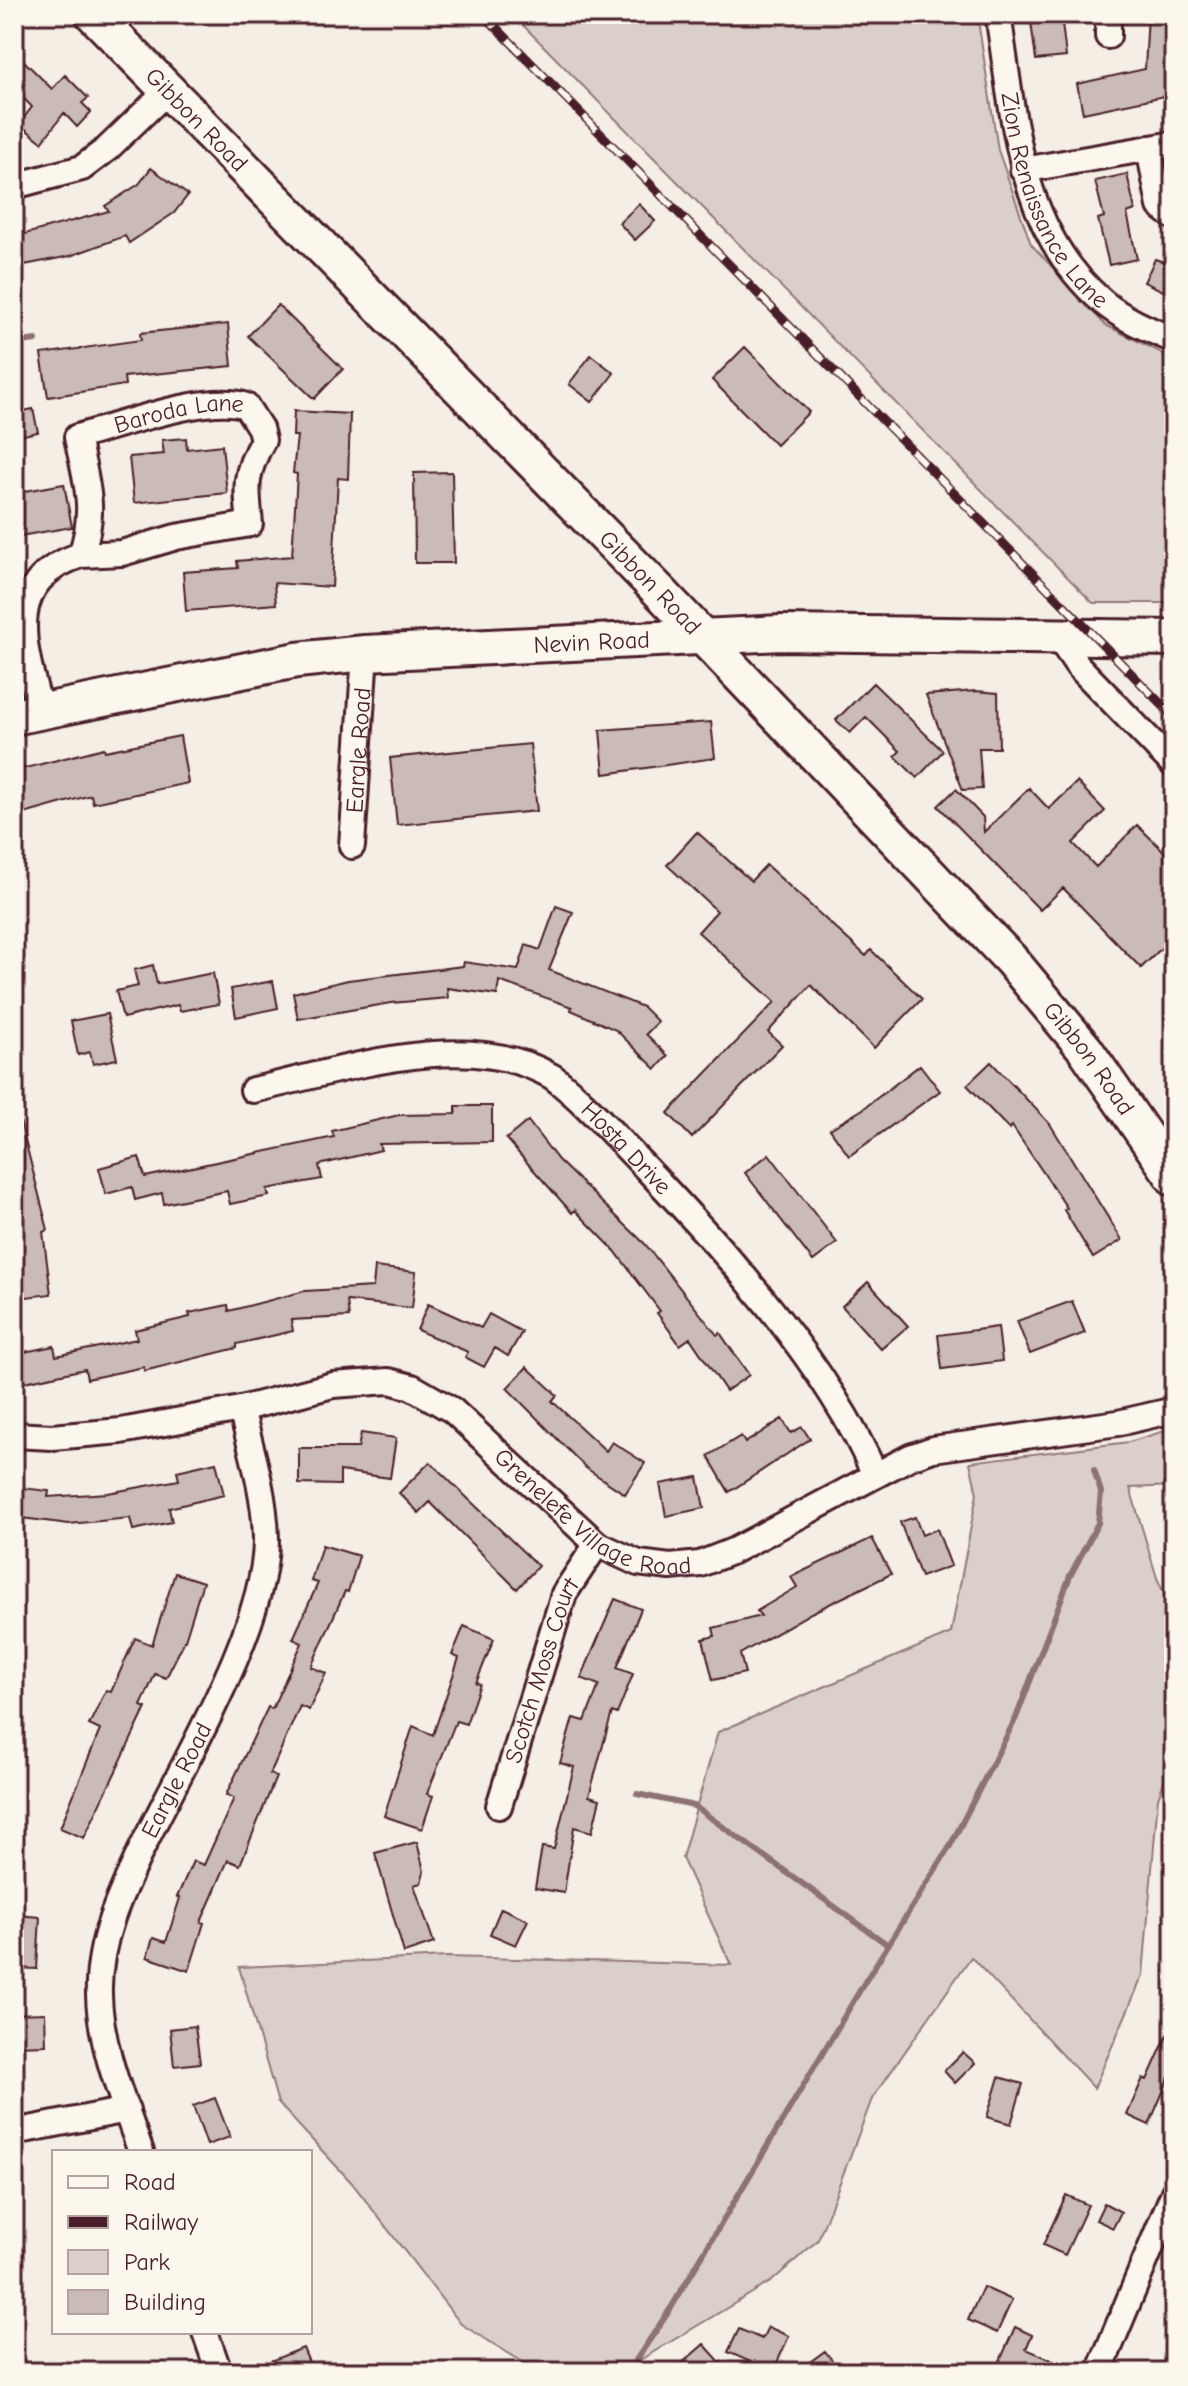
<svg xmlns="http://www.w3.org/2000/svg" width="1188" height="2386" font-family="'Comic Neue',sans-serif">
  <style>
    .green { fill: #dbd0c9; stroke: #92787a; stroke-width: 2 }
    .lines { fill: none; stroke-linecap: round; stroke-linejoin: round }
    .stream { stroke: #8d7174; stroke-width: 6 }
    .building { fill: #cabbb6; stroke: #4a1f2b; stroke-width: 2 }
    .minor-casing { stroke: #4a1f2b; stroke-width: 30 }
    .secondary-casing { stroke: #4a1f2b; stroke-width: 40 }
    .minor { stroke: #fbf7ec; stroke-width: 24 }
    .secondary { stroke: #fbf7ec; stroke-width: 34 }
    .rail-casing { stroke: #4a1f2b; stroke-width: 9 }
    .rail { stroke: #fbf7ec; stroke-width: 6; stroke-dasharray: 18; stroke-linecap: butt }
    .labels { text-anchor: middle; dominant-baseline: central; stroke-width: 6; stroke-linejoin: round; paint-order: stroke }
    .street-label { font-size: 24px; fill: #4a1f2b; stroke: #fbf7ec }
  </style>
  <rect width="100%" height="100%" fill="#f4eee4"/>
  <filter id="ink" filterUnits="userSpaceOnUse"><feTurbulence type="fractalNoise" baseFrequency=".0125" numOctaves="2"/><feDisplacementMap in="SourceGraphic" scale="16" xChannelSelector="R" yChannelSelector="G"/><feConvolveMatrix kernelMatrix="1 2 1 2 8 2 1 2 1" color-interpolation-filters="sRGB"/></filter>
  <g filter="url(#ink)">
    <path class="green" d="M512 14H977L998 150 1031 244 1105 325 1174 359V603H1093Z
      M1174 1428V1486L1130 1488 1157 1578 1174 1615V1754L1158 1798 1143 1975 1094 2088 971 1957 872 2099 818 2240 772 2281 620 2372H539L461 2324 352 2183 278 2103 239 1967 447 1957 731 1965 682 1858 718 1732 951 1633 977 1494 970 1462 1129 1442Z"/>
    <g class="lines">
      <path class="stream" d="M14 343 36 340
        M637 1794 694 1806 888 1945
        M628 2372 671 2308 866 1980 949 1848 1016 1718 1070 1576 1098 1523 1101 1492 1094 1470"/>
    </g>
    <path class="building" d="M1030 14H1061L1066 57 1036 60Z
      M1148 14H1174V94L1083 113 1077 84 1145 69Z
      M14 51 52 89 65 75 88 98 82 103 91 112 77 127 64 113 42 142 19 124 32 107 14 88Z
      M151 168 188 195 174 213 129 243 125 236 70 256 14 267V237L109 211 105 206 139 184Z
      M1127 174 1135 210 1127 213 1137 259 1109 265 1098 219 1104 217 1095 181Z
      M639 204 655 221 635 240 619 223Z
      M1155 259 1174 265V296L1144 282Z
      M278 305 343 369 314 399 248 336Z
      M228 324 232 366 124 377 125 385 48 397 41 354 141 340 140 333Z
      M745 347 809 412 776 445 712 380Z
      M591 355 614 373 592 402 569 384Z
      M33 409 38 432 14 437V413Z
      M294 411 350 414 348 479 338 478 332 587 274 583 276 604 186 611 183 572 238 568 237 561 292 556 297 474 293 473 297 436H293Z
      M186 438 187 449 222 445 227 493 134 503 129 457 164 454 162 440Z
      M452 472 454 563H415L414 473Z
      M64 484 72 527 14 537V493Z
      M873 683 943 751 917 778 895 756 900 751 866 717 850 733 836 720Z
      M976 691 998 693 999 748H979L982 789 963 790 926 695Z
      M711 722 715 758 604 774 600 730Z
      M180 736 188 783 93 803 91 795 24 814 14 771 104 748 105 751Z
      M530 744 537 811 397 825 390 758Z
      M1077 782 1105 811 1073 843 1096 867 1137 825 1174 861V936L1141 968 1063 888 1040 910 938 806 956 789 983 817 984 832 1029 788 1049 809Z
      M697 832 751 881 766 865 866 956 871 950 922 999 874 1048 811 985 768 1032 782 1045 692 1138 668 1113 775 1002 698 932 717 911 667 865Z
      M556 906 573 912 549 970 643 1007 658 1022 646 1034 668 1056 656 1069 616 1030 571 1010 572 1007 499 981 497 995 447 988 448 998 391 1003 298 1019 293 993 348 980 463 966 464 962 518 970 526 945 540 950Z
      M153 965 157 984 213 973 219 1004 180 1011 178 1005 123 1018 116 991 138 986 134 970Z
      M273 981 278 1008 236 1017 231 989Z
      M107 1014 117 1059 93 1064 90 1052 78 1055 71 1021Z
      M991 1062 1050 1124 1122 1240 1093 1258 1064 1210 1067 1208 1012 1126 1009 1129 967 1085Z
      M920 1065 940 1091 849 1156 830 1129 863 1109Z
      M456 1106H492V1142L379 1144 381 1150 319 1165 322 1179 267 1189 269 1196 230 1204 227 1191 164 1204 162 1193 135 1200 132 1187 106 1194 99 1168 139 1157 145 1177 334 1137 332 1131 399 1115 456 1114Z
      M14 1121H20L48 1230 43 1232 51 1294 19 1298 14 1258Z
      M528 1121 558 1160 645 1244 717 1335 720 1333 749 1375 726 1391 690 1338 680 1345 657 1313 660 1311 615 1251 575 1210 572 1213 506 1139Z
      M769 1154 837 1243 813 1261 745 1173Z
      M375 1267 416 1272 412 1308 347 1301 349 1317 291 1320 293 1331 237 1344V1348L144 1371V1367L87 1379 85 1369 20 1383 14 1354 54 1346 56 1356 137 1339 135 1330 190 1317 189 1313 228 1305 229 1311 305 1291 373 1287Z
      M868 1282 908 1326 881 1349 842 1306Z
      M1072 1301 1085 1333 1030 1354 1017 1321Z
      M428 1304 481 1328 489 1314 522 1332 508 1356 495 1348 484 1367 465 1357 468 1352 417 1330Z
      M998 1327 1002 1361 942 1369 938 1335Z
      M527 1367 557 1395 552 1401 606 1451 612 1442 645 1463 625 1494 586 1468 507 1388Z
      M782 1419 791 1433 802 1427 810 1439 729 1492 708 1456 741 1436 745 1443Z
      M361 1433 396 1438 390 1478 340 1471V1485L299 1484V1448H358Z
      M216 1462 224 1495 169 1508 172 1522 133 1530 130 1518 69 1524 14 1517V1487L49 1491 48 1497 108 1493 179 1480 177 1471Z
      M430 1462 538 1566 517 1589 430 1502 419 1513 399 1493Z
      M698 1477 704 1508 666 1516 660 1484Z
      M915 1517 922 1535 937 1529 951 1566 921 1577 900 1522Z
      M872 1538 891 1574 811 1613 740 1654 745 1673 713 1680 703 1639 715 1636 713 1628 761 1616 757 1611 797 1587 791 1577Z
      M322 1545 359 1556 348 1592 345 1591 311 1667 326 1673 309 1710 300 1706 270 1774 276 1777 240 1865 228 1860 201 1922 204 1923 189 1971 147 1957 153 1938 166 1942 180 1898 177 1897 193 1861 204 1865 234 1798 226 1795 268 1707 272 1709 302 1643 293 1639 318 1583 311 1581Z
      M175 1573 203 1582 185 1640 166 1678 155 1674 141 1706 146 1708 84 1838 60 1828 100 1730 89 1725 106 1690 111 1692 135 1638 152 1645Z
      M615 1599 641 1609 617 1668 633 1674 617 1714 612 1712 589 1796 600 1799 592 1832 574 1827 564 1893 535 1888 542 1847 554 1849 574 1767 560 1763 573 1718 585 1721 599 1685 581 1678Z
      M464 1626 494 1639 476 1683 480 1684 466 1724 456 1721 427 1794 433 1796 422 1829 384 1816 413 1726 433 1735 459 1658 452 1655Z
      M417 1842 424 1871 421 1883 414 1885 434 1943 404 1953 375 1853Z
      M501 1908 528 1920 516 1945 490 1934Z
      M15 1915 40 1917 37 1969 14 1968Z
      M45 2013 46 2045 14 2046V2014Z
      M1174 2020V2066L1149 2125 1127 2115 1143 2078 1147 2080Z
      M195 2026 200 2063 174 2066 170 2029Z
      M963 2052 975 2063 955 2083 944 2071Z
      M999 2077 1023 2084 1011 2124 987 2117Z
      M215 2098 230 2137 207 2145 193 2106Z
      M1066 2195 1088 2205 1065 2255 1043 2245Z
      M1104 2203 1121 2212 1113 2228 1096 2220Z
      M983 2287 1012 2300 997 2333 968 2320Z
      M768 2327 789 2336 773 2372 728 2352 739 2329 762 2339Z
      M1015 2327 1032 2335 1026 2349 1080 2372H995Z
      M704 2344 729 2372H672Z
      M303 2348 313 2372H245V2371Z
      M825 2351 841 2372H796Z"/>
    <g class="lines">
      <defs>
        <g id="minor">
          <path id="s1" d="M998 14C1014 116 1018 230 1103 302 1123 319 1150 330 1174 340"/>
          <path d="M1108 36V14"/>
          <path d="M1149 148 1160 206 1174 217"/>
          <path d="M1023 170 1174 144"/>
          <path d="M14 186 82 168 107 149 167 91"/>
          <path d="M1058 637 1078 666 1174 765"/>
          <path id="s2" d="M41 712C24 648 0 581 81 555 97 508 86 483 77 437 115 427 210 392 246 406L260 428 263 440C244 474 246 487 250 524L176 537 122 553 81 555"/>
          <path id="s3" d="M352 846 365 653"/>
          <path id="s4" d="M253 1090C344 1070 468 1026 553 1077 585 1102 612 1133 641 1163 725 1251 827 1363 875 1475"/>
          <path id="s5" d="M14 1435 52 1437 121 1431 241 1409 333 1385 389 1381 412 1387 452 1410 597 1544 638 1563 670 1567 700 1564 733 1551 910 1457 933 1449 1118 1423 1174 1410"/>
          <path id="s6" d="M499 1806 564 1594 597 1544"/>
          <path d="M14 2132 127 2110"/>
          <path id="s7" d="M141 2152C124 2103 100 2047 99 1995 97 1942 121 1892 143 1846 182 1765 267 1625 266 1539 265 1494 252 1452 241 1409"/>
          <path d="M205 2332 219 2372"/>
          <path d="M1099 2372 1174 2192"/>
        </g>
        <g id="secondary">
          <path id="s8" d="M93 14 662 594 1011 960 1085 1049 1174 1178"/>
          <path id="s9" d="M14 717 297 660 365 653 782 633 1174 638"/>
        </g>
      </defs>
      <use href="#minor" class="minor-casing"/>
      <use href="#secondary" class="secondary-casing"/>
      <use href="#minor" class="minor"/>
      <use href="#secondary" class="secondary"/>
      <defs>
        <path id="rail" d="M483 14 1174 717"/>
      </defs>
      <use href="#rail" class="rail-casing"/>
      <use href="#rail" class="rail"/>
    </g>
  </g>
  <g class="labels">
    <g class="street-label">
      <text stroke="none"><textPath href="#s8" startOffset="148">Gibbon Road</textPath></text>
      <text stroke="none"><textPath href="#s1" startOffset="198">Zion Renaissance Lane</textPath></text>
      <text stroke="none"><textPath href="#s2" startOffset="412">Baroda Lane</textPath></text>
      <text stroke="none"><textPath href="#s8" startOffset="796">Gibbon Road</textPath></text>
      <text stroke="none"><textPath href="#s9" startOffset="584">Nevin Road</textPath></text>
      <text stroke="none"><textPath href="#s3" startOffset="96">Eargle Road</textPath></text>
      <text stroke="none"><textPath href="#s8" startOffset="1444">Gibbon Road</textPath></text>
      <text stroke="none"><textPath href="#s4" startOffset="410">Hosta Drive</textPath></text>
      <text stroke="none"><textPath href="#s5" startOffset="630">Grenelefe Village Road</textPath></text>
      <text stroke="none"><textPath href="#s6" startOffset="142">Scotch Moss Court</textPath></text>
      <text stroke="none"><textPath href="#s7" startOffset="394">Eargle Road</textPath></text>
    </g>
  </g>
  <rect width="1188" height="2386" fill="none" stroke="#fbf7ec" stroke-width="48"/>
  <rect x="24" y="24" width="1140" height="2338" fill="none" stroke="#4a1f2b" stroke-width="3" filter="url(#ink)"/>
  <rect x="52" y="2150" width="260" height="184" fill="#fbf7ec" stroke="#b4a19f" stroke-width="2"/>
  <rect x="68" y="2176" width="40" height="12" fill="#fbf7ec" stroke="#b4a19f" stroke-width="2"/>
  <text x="124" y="2190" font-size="24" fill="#4a1f2b">Road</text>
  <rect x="68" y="2216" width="40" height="12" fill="#4a1f2b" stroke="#b4a19f" stroke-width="2"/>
  <text x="124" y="2230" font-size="24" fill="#4a1f2b">Railway</text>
  <rect x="68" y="2250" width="40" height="24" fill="#dbd0c9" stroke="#b4a19f" stroke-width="2"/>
  <text x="124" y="2270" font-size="24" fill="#4a1f2b">Park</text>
  <rect x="68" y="2290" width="40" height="24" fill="#cabbb6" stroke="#b4a19f" stroke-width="2"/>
  <text x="124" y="2310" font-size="24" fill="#4a1f2b">Building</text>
</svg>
